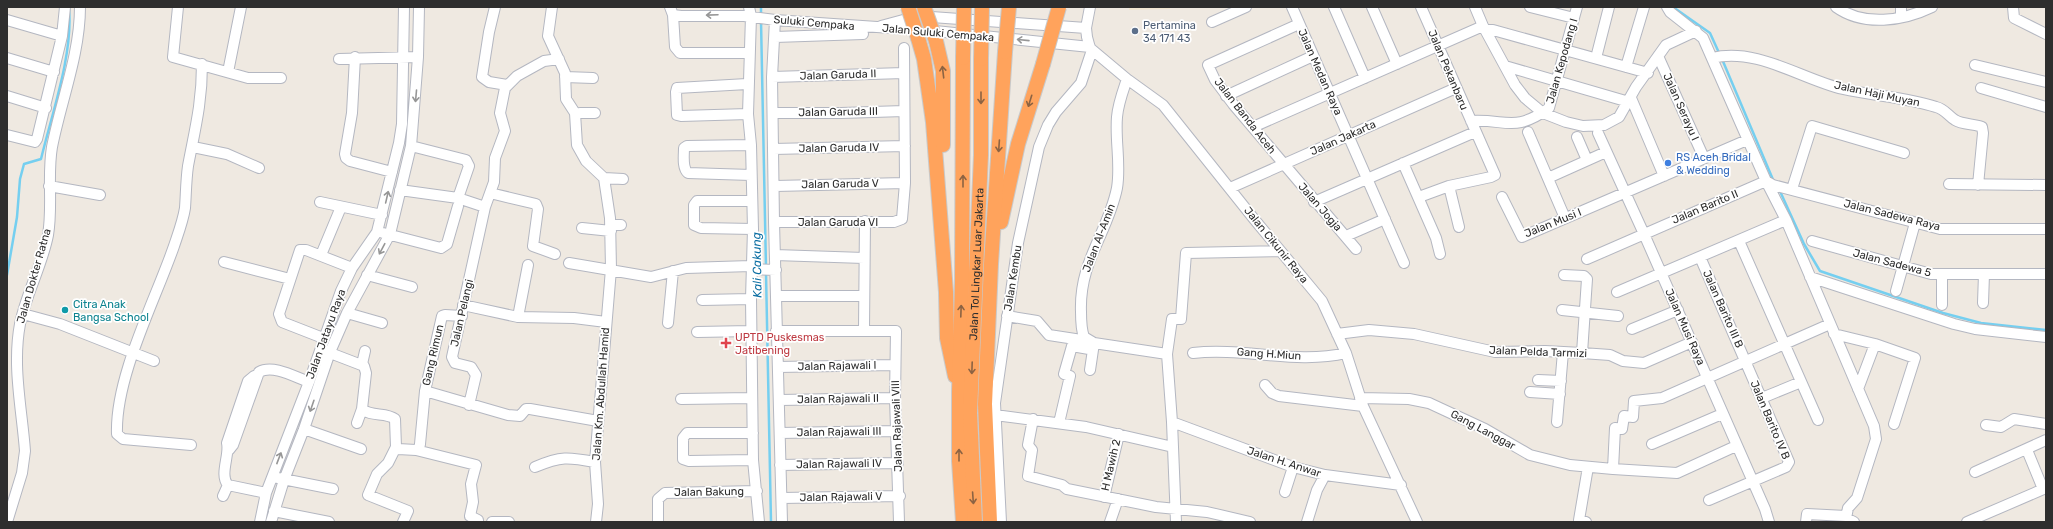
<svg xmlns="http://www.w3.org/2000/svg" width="2053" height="529" font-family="Rubik,sans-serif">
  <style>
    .education { fill: #f0e6d1 }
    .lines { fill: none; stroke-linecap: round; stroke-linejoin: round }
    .stream { stroke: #75cff0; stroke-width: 2.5 }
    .minor-casing { stroke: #b4b7c1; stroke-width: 12 }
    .highway-casing { stroke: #c9c9c9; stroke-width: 16 }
    .minor { stroke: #fff; stroke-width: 10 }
    .highway { stroke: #ffa35c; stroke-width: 14 }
    .highway-bridge-casing { stroke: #c9c9c9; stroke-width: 16; stroke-linecap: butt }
    .highway-bridge { stroke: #ffa35c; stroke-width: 14 }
    .oneway { stroke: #969696 }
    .oneway2 { stroke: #8c6343 }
    .service-dot { fill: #5c6f8a; stroke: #fff; stroke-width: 1.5 }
    .shop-dot { fill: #3f7fe0; stroke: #fff; stroke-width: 1.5 }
    .culture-dot { fill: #0f9aa8; stroke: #fff; stroke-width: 1.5 }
    .health-dot { fill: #e0444e; stroke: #fff; stroke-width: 1.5 }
    .labels { text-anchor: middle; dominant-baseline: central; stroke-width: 3.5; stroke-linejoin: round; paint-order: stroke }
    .street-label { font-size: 11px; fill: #2e2e2e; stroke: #fff }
    .service-label { font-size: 11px; fill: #4e5e75; stroke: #fff; text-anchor: start }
    .shop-label { font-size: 11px; fill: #366cbe; stroke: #fff; text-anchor: start }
    .culture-label { font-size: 11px; fill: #0d838f; stroke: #fff; text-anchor: start }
    .health-label { font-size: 11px; fill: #be3a42; stroke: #fff; text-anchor: start }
    .water-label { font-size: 12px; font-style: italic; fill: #0d6fa3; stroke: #fff }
  </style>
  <rect width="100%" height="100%" fill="#efe9e1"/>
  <path class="education" d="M1129 7H1170V9L1129 10Z"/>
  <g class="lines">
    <path class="stream" d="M1673 7 1710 33 1720 55
      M761 16V7
      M761 21 766 268
      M1722 59 1774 182
      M1779 189 1804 244 1820 271 1943 313 1981 323 2046 330
      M766 273 771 522
      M7 275 17 217 20 179 24 164 41 159C52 113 73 55 69 9"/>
    <defs>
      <path id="minor" d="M178 7 173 57 248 78H281
        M495 7 489 32 482 77 489 82 507 85
        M552 7 548 36 565 73 566 99 575 113 577 145 586 161 604 178 610 218 611 269 595 462 598 504 596 522
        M670 7 673 15 681 16H744L775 20 935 31 1090 47
        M749 7 751 16 748 114 751 145 753 229 751 299 753 460 759 522
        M1090 7 1086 28 1087 37 1090 48 1127 79 1163 105 1254 219 1322 301 1346 353 1363 406 1417 522
        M1292 7 1404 263
        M1334 7 1365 78
        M1372 7 1397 64
        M1475 7 1483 26 1515 85 1525 98 1543 113 1566 122 1583 126 1604 125 1619 117 1636 87 1666 45 1696 31
        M1530 7 1574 18
        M1667 7 1670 12 1703 38 1766 181 1786 220 1874 426 1876 439 1857 498 1848 508 1846 518 1854 522
        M1836 7C1864 27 1903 21 1932 7
        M2013 7 2014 18 2046 34
        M673 15 675 47 680 53H749
        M1901 17V7
        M7 20 62 36
        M775 20 772 77 774 222 782 522
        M1212 22 1246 7
        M1299 24 1208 65 1215 80 1233 104 1356 249
        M881 26 918 16 1086 28
        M1486 30H1493L1648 73
        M775 37 863 34
        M1658 56 1704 158
        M355 57 352 113 345 154 346 158 350 161 392 172
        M7 58 54 72
        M1596 58 1609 7
        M1712 58C1757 47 1801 79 1843 89 1874 96 1906 97 1936 107 1945 109 1948 116 1955 120 1961 124 1972 124 1979 126L1982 127 1983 133 1978 185
        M339 59 418 57
        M1975 65 2046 82
        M1505 66 1629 102
        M1626 67 1644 7
        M228 72 241 7
        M565 77 593 78
        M772 77 904 73
        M1127 79C1123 91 1118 104 1117 117 1115 141 1121 164 1117 188 1108 233 1079 261 1081 312 1081 321 1081 329 1084 337L1094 343 1167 354
        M747 84 677 88 676 92 677 115 681 116 748 114
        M1981 88 2046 107
        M7 96 46 108
        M1226 96 1313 56
        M1631 98 1664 176
        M580 113H595
        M773 113H841L904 111
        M1471 121C1508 119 1514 133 1549 108L1577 7
        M1253 127 1483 26
        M1528 132 1565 218
        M1598 133 1644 234 1765 509 1769 522
        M7 135 35 142 37 139 62 36 65 7
        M1577 137 1587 160
        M751 145 687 146 684 148C684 155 682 168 688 173L751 175
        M411 146 466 160 469 166 458 198
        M193 147 227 154 259 168
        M773 149 905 146
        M1403 163 1436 238 1440 254
        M604 178 623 179
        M1548 178 1606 152
        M1949 184 2046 185
        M49 186 100 195
        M775 186 905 183
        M1449 186 1459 227
        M1230 188 1456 88
        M1792 189 1812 126 1904 153
        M400 190 458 198 485 207
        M490 193 536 204 538 209 533 246 555 254
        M1419 197 1449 186 1491 177 1495 175 1421 7
        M1502 197 1522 237 1747 140
        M752 201H697L694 205V225L701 228 753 229
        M320 202 382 215
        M1314 202 1475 132
        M774 222H894L902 219 905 183 904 48
        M611 225H621
        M582 228 611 231
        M383 233 441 248 447 244 458 206
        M1346 236 1385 219
        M1739 241 1818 420
        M1812 241 1931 274H2046
        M321 255 341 207
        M775 255 864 258
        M1700 257 1789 462 1786 467 1709 500
        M1587 259 1766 181 1773 185 1940 229H2046
        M224 262 290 279
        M569 263 651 277 686 268 751 266
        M751 269 776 270
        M367 275 412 287
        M1564 275 1584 276 1587 279 1582 353
        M1810 277 1954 324 1975 329 2046 337
        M1896 291 1915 223
        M1617 292 1786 220
        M776 296H864
        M702 300 751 299
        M1983 303 1984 274
        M463 305 518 317 574 318 606 322
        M1942 305V274
        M1562 310 1618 316
        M347 313 382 323
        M23 314 60 324 154 361
        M1007 316 1037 321 1049 335 1088 341
        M518 317 528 265
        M668 323 673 271
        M1632 329 1678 310
        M864 330 865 221
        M776 331H896L895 398 899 522
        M697 332 751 331
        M1337 334 1369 330 1414 334 1495 352 1545 351 1582 353 1610 355 1623 361 1644 363 1692 342
        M1834 334 1875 344 1915 358 1894 424
        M323 338 282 322 279 314 300 250H306L352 268
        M325 351 364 366 366 373 362 409C371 417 386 412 395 419L396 447 398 449 416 450 419 449 420 444 425 391 442 316 445 315 462 316
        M1193 353C1244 347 1296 365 1346 353
        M362 364 365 351
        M778 367 895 365
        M1090 370 1094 343
        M1538 380 1561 381
        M1265 385 1272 393 1279 396 1363 406
        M1858 389 1875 344
        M425 391 508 415 520 416 526 409H530L598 421
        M1530 392 1560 394
        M1360 398 1409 399 1429 403 1485 429 1530 455 1570 465 1613 469 1677 473 1736 446
        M1762 398 1801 382
        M681 399 752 398
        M780 400 895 398
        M469 405 476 375 471 367 455 363 452 357 485 207 494 182 495 158 505 131 500 113 505 88 517 76 544 61 559 59
        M995 415 1086 427 1173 447
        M1033 419 1028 445 1032 450 1028 476 1062 485 1067 489 1156 507 1207 512 1250 522
        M1172 422 1293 467 1325 475 1401 485
        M1557 422 1563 352
        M357 423 362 409
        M1059 423 1070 376 1064 374 1072 346 1089 349 1091 342
        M1986 425 2001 427 2014 419 2046 424
        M304 429 361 449
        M753 433H687L683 438V459L689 461 753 460
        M780 433 897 431
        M1652 444 1722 414
        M191 445 123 439 117 434C115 377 155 301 174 246 178 234 183 221 185 208 186 194 186 180 188 166 195 129 202 103 202 64
        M396 447 388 463 377 474 368 495 408 511 403 522
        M229 450 233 445 259 372C273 364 295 377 309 382
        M416 450 476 465 471 484 473 502 470 516 478 520V522
        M2027 450 2043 489
        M780 465 898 463
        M535 467C561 456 568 457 595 462
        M1613 469 1615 428 1622 429 1624 416 1633 417 1634 401 1662 398 1830 324
        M1975 472 2046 440
        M278 478 333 489
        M228 485 266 493
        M1285 492 1293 467
        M223 496 228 485C219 475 230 455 227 443L248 381 254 376 258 375
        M1104 497 1119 434
        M782 498 900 496
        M274 511 329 522
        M7 522 22 473 25 451C22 410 12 366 20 324 26 294 42 266 48 235 53 206 47 176 52 147 61 101 80 54 80 7
        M260 522 266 493 309 382 341 291 352 268 377 232 399 143 402 124 404 7
        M271 522 284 480 304 429 330 352 347 313 390 234 411 146 418 57 419 7
        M492 522H509
        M658 522V499L665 493 757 491
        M1001 522 995 403 1018 243 1039 147 1048 125 1056 112 1081 83 1092 50
        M1110 522 1118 499
        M1176 522 1172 422 1167 354 1172 319H1181L1186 253 1280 251
        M1307 522 1317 490 1325 475
        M1586 522 1579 520 1588 467
        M1806 522 1807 514 1846 516
        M1967 522 2046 488"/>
      <g id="highway">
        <path d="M918 38 924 59 933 122 946 292 947 338 955 376"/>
        <path d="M936 41 943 71V145"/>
        <path d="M1001 222 1018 144 1043 64"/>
        <path d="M963 522 959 461V392L962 283 963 58"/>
        <path id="s1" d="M975 522 970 413 981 155V59"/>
        <path d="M990 522 985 404 991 264 1005 52"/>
      </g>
    </defs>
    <use href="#minor" class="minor-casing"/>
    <use href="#highway" class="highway-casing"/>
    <use href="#minor" class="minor"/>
    <use href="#highway" class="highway"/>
    <defs>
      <path id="highway-bridge" d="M908 7 918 38
        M924 7 936 41
        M1005 52 1009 7
        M963 58 964 7
        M981 59 982 7
        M1043 64 1059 7"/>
    </defs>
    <use href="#highway-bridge" class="highway-bridge-casing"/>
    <use href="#highway-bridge" class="highway-bridge"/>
  </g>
  <defs><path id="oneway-shaft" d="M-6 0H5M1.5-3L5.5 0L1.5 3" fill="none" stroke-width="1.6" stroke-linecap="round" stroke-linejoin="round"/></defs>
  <g class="oneway">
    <use href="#oneway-shaft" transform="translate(712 15) rotate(178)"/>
    <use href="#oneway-shaft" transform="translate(1023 40) rotate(-174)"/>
    <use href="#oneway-shaft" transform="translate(416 96) rotate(95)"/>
    <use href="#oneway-shaft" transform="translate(387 197) rotate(-77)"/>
    <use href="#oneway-shaft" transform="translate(382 249) rotate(118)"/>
    <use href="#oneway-shaft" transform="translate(312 406) rotate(109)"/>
    <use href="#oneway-shaft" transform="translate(279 458) rotate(-69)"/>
  </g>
  <g class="oneway2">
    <use href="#oneway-shaft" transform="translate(943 72) rotate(-97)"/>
    <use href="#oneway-shaft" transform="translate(981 98) rotate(90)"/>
    <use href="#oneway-shaft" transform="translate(1030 101) rotate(107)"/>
    <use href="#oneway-shaft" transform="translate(999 146) rotate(94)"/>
    <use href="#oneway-shaft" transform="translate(963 181) rotate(-90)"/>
    <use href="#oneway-shaft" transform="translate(961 311) rotate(-88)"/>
    <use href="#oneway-shaft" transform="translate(972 368) rotate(92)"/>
    <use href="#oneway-shaft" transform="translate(959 455) rotate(-90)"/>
    <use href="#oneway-shaft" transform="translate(973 498) rotate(86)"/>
  </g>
  <circle class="service-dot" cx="1135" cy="31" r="4"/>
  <circle class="shop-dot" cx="1668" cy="163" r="4"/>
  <circle class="culture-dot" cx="65" cy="310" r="4"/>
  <path class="health-dot" d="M724 337h4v4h4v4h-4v4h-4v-4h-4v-4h4z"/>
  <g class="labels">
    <g class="street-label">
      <text transform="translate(814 23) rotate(5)">Suluki Cempaka</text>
      <text transform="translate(938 33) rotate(5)">Jalan Suluki Cempaka</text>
      <text transform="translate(1562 61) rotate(-74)">Jalan Kepodang I</text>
      <text transform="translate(1448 70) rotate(67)">Jalan Pekanbaru</text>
      <text transform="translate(1320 72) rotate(66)">Jalan Medan Raya</text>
      <text transform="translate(838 75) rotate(-2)">Jalan Garuda II</text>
      <text transform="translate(1877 94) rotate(12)">Jalan Haji Muyan</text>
      <text transform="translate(1681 107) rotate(66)">Jalan Serayu I</text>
      <text transform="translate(838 112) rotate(-1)">Jalan Garuda III</text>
      <text transform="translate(1245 116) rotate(52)">Jalan Banda Aceh</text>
      <text transform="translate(1343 138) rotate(-24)">Jalan Jakarta</text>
      <text transform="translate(839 148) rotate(-1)">Jalan Garuda IV</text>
      <text transform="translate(840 184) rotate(-1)">Jalan Garuda V</text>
      <text transform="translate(1320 207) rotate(49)">Jalan Jogja</text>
      <text transform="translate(1705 207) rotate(-23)">Jalan Barito II</text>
      <text transform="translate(1892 215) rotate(14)">Jalan Sadewa Raya</text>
      <text x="838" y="222">Jalan Garuda VI</text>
      <text transform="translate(1553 223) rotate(-22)">Jalan Musi I</text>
      <text transform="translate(1099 238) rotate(-69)">Jalan Al-Amin</text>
      <text transform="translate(1276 245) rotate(51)">Jalan Cikunir Raya</text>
      <text transform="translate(1892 263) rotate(15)">Jalan Sadewa 5</text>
      <text stroke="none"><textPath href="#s1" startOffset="258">Jalan Tol Lingkar Luar Jakarta</textPath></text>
      <text transform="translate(34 276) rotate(-74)">Jalan Dokter Ratna</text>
      <text transform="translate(1013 278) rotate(-81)">Jalan Kembu</text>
      <text transform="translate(1723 309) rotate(66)">Jalan Barito III B</text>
      <text transform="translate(462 313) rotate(-77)">Jalan Pelangi</text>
      <text transform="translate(1685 327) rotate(66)">Jalan Musi Raya</text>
      <text transform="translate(326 334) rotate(-70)">Jalan Jatayu Raya</text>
      <text transform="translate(1538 352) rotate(2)">Jalan Pelda Tarmizi</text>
      <text transform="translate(1269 354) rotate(4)">Gang H.Miun</text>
      <text transform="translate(433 355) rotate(-77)">Gang Rimun</text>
      <text transform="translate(837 366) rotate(-1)">Jalan Rajawali I</text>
      <text transform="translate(601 394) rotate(-86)">Jalan Km. Abdullah Hamid</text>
      <text transform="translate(838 399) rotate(-1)">Jalan Rajawali II</text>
      <text transform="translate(1770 420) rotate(67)">Jalan Barito IV B</text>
      <text transform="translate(897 426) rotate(-92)">Jalan Rajawali VIII</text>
      <text transform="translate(1483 430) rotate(28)">Gang Langgar</text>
      <text transform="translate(839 432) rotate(-1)">Jalan Rajawali III</text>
      <text transform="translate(1284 462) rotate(18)">Jalan H. Anwar</text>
      <text transform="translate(839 464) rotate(-1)">Jalan Rajawali IV</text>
      <text transform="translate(1111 465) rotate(-77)">H Mawih 2</text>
      <text transform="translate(709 492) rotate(-1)">Jalan Bakung</text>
      <text transform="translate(841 497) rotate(-1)">Jalan Rajawali V</text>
    </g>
    <g class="service-label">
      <text x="1143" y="25">Pertamina<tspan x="1143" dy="13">34 171 43</tspan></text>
    </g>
    <g class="shop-label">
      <text x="1676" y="157">RS Aceh Bridal<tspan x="1676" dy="13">&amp; Wedding</tspan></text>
    </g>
    <g class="culture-label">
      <text x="73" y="304">Citra Anak<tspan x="73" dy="13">Bangsa School</tspan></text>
    </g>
    <g class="health-label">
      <text x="735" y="337">UPTD Puskesmas<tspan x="735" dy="13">Jatibening</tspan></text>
    </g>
    <g class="water-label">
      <text transform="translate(757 265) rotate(-91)">Kali Cakung</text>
    </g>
  </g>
  <rect width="2053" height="529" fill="none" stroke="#2e2e2e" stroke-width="16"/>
</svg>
